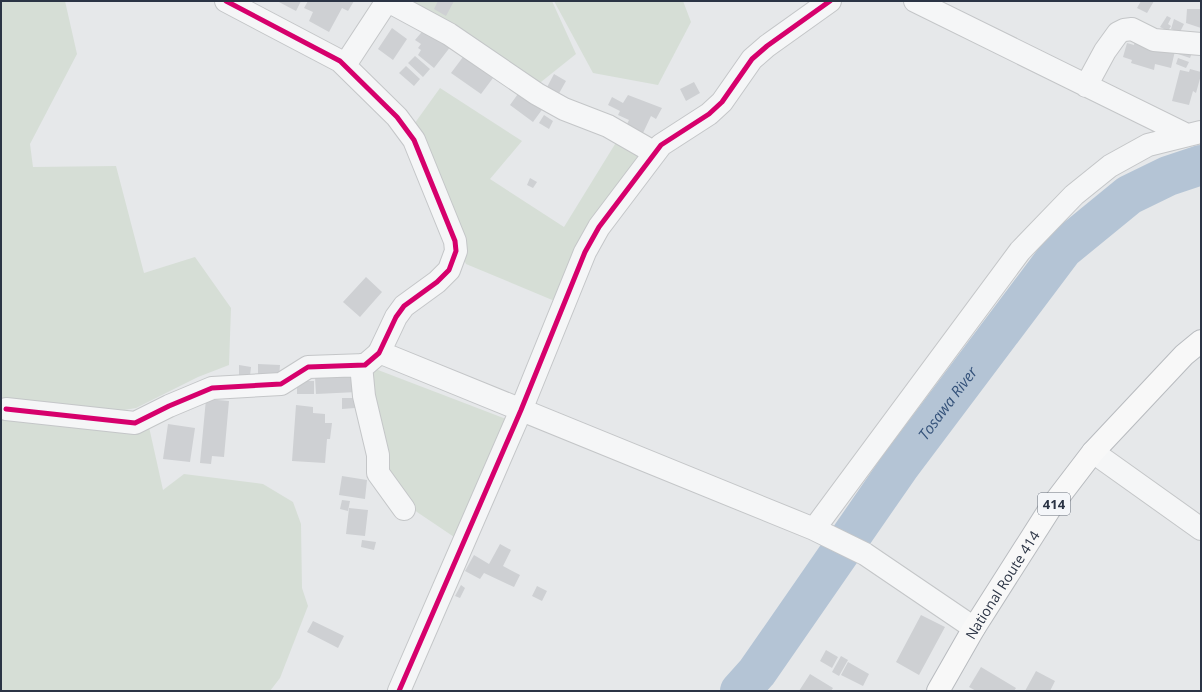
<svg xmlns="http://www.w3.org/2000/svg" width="1202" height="692" font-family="'Open Sans',sans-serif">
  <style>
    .green { fill: #d6ded6 }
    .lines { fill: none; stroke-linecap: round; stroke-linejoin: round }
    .river { stroke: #b4c4d5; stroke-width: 40 }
    .building { fill: #ced0d3 }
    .minor-casing { stroke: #c4c6c8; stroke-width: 24 }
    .highway-casing { stroke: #b8bbbf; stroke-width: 24 }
    .minor { stroke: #f5f6f7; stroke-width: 22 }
    .highway { stroke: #f8f8f8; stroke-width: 22 }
    .cycleway-casing { stroke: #f4f6f9; stroke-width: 8 }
    .cycleway { stroke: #d6006c; stroke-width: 5 }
    .labels { text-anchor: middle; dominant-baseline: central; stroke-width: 3; stroke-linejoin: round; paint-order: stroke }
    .shield { fill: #f4f6f9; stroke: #676e7b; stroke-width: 1 }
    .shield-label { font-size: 13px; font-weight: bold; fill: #2b3445 }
    .street-label { font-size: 14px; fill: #2b3445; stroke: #f4f6f9 }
    .water-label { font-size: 15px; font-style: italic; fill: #34527a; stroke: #f4f6f9 }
  </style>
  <rect width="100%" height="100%" fill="#e6e8ea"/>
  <path class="green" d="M1 1H65L77 54 30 144 33 167 116 166 144 273 195 257 231 308 229 365 198 377 136 408 95 415 147 418 163 490 184 474 263 484 293 502 301 524 302 588 308 606 280 678 270 691H1Z
    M388 1H552L576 54 531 90Z
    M554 1H683L691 22 658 85 593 73Z
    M440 88 522 141 490 179 564 227 620 136 655 153 557 302 466 264 445 220 412 127Z
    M365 365 511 421 463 543 417 512 379 476Z"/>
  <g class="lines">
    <path class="river" id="s1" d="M740 691 757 672 899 467 1063 249 1129 195 1168 176 1201 165"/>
  </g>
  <path class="building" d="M277 1H301L296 11Z
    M308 1H354L348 11 342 8 329 32 309 21 313 12 304 8Z
    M438 1H454L446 16 434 9Z
    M1141 1H1154L1147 13 1137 8Z
    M1187 9H1201V28L1186 23Z
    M1167 16 1171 18 1168 24 1171 26 1168 31 1160 27Z
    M1174 19 1184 24 1180 32 1171 29Z
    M426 27 451 46 434 68 418 55 421 50 418 48 421 44 415 40Z
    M392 28 407 39 393 60 378 49Z
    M1135 40 1175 51 1171 68 1155 64 1154 70 1131 63 1132 60 1123 57 1127 43 1134 45Z
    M1182 47 1192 53 1190 58 1178 54Z
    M466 53 496 74 481 94 451 73Z
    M415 56 430 69 423 77 408 63Z
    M1178 58 1189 62 1186 68 1176 64Z
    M406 66 420 79 414 86 399 73Z
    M1190 69 1201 72V75L1196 93 1193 91 1189 105 1172 101 1180 70 1189 72Z
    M554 74 566 81 557 97 545 91Z
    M694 82 700 93 686 101 680 89Z
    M520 91 544 107 533 122 510 105Z
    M628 95 662 108 656 119 651 116 643 133 627 124 629 120 618 115 620 111 608 105 612 97 623 103Z
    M544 115 553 121 549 129 539 123Z
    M530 178 537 182 533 188 527 185Z
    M366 277 382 292 360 317 343 302Z
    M258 364 280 365 279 377 258 376Z
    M239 365 251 367 250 376 239 375Z
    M356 375 357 392 316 394 315 377Z
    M297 381H314V394H297Z
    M342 398H355V408L342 409Z
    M206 399 229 401 224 457 212 456 211 464 200 463Z
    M296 405 313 407V413L325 414V423H332L330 439H327L325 463 292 461Z
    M168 424 195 428 190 462 163 459Z
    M342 476 367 480 365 499 339 495Z
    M342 500 350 501 348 511 340 509Z
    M349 508 368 510 365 536 346 534Z
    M362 540 376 542 374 550 361 547Z
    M500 544 511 550 503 566 520 575 514 587 484 573 480 579 465 571 474 555 489 564Z
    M461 585 465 588 460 598 455 596Z
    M537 586 547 591 542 601 532 596Z
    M921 615 945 627 919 675 896 662Z
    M313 621 344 636 338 648 307 632Z
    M826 650 838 657 832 668 820 661Z
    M841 656 848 660 839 676 832 672Z
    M848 662 869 674 863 686 841 675Z
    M981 667 1016 688 1014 691H976L969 687Z
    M1036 671 1055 681 1050 691H1025Z
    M810 674 833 688 831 691H799Z"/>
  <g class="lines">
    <defs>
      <path id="minor" d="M388 1 449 34 537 94 564 109 608 126 655 153
        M915 1 1187 135
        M345 65 387 1
        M1086 86 1105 51 1118 33 1124 30 1132 29 1154 40 1201 44
        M379 352 814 529 865 554 974 628
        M361 365 364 396 378 455V473L404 509
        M6 409 135 423 169 406 212 388 281 384 308 367 365 365 379 353 396 317 404 306 437 282 449 270 456 251 455 241 414 140 397 117 340 61 226 1
        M1093 452 1201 529
        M814 529 1020 251 1074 195 1110 166 1148 145 1201 132
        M399 691 521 410 585 252 599 227 661 145 709 114 722 102 752 59 767 46 830 1"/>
      <g id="highway">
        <path id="s2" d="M938 691 974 628 1051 507 1093 452 1184 355 1201 341"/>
      </g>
    </defs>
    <use href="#minor" class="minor-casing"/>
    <use href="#highway" class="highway-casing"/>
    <use href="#minor" class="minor"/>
    <use href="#highway" class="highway"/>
    <defs>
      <path id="cycleway" d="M6 409 135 423 169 406 212 388 281 384 308 367 365 365 379 353 396 317 404 306 437 282 449 270 456 251 455 241 414 140 397 117 340 61 226 1
        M399 691 521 410 585 252 599 227 661 145 709 114 722 102 752 59 767 46 830 1"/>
    </defs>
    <use href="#cycleway" class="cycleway-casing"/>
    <use href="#cycleway" class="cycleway"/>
  </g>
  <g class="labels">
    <rect class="shield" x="1038" y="493" width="32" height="22" rx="3"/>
    <g class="shield-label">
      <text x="1054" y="504">414</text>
    </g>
    <g class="street-label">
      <text stroke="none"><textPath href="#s2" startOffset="124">National Route 414</textPath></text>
    </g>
    <g class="water-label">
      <text stroke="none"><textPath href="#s1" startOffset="355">Tosawa River</textPath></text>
    </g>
  </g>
  <rect width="1202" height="692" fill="none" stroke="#2b3445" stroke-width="4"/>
</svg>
